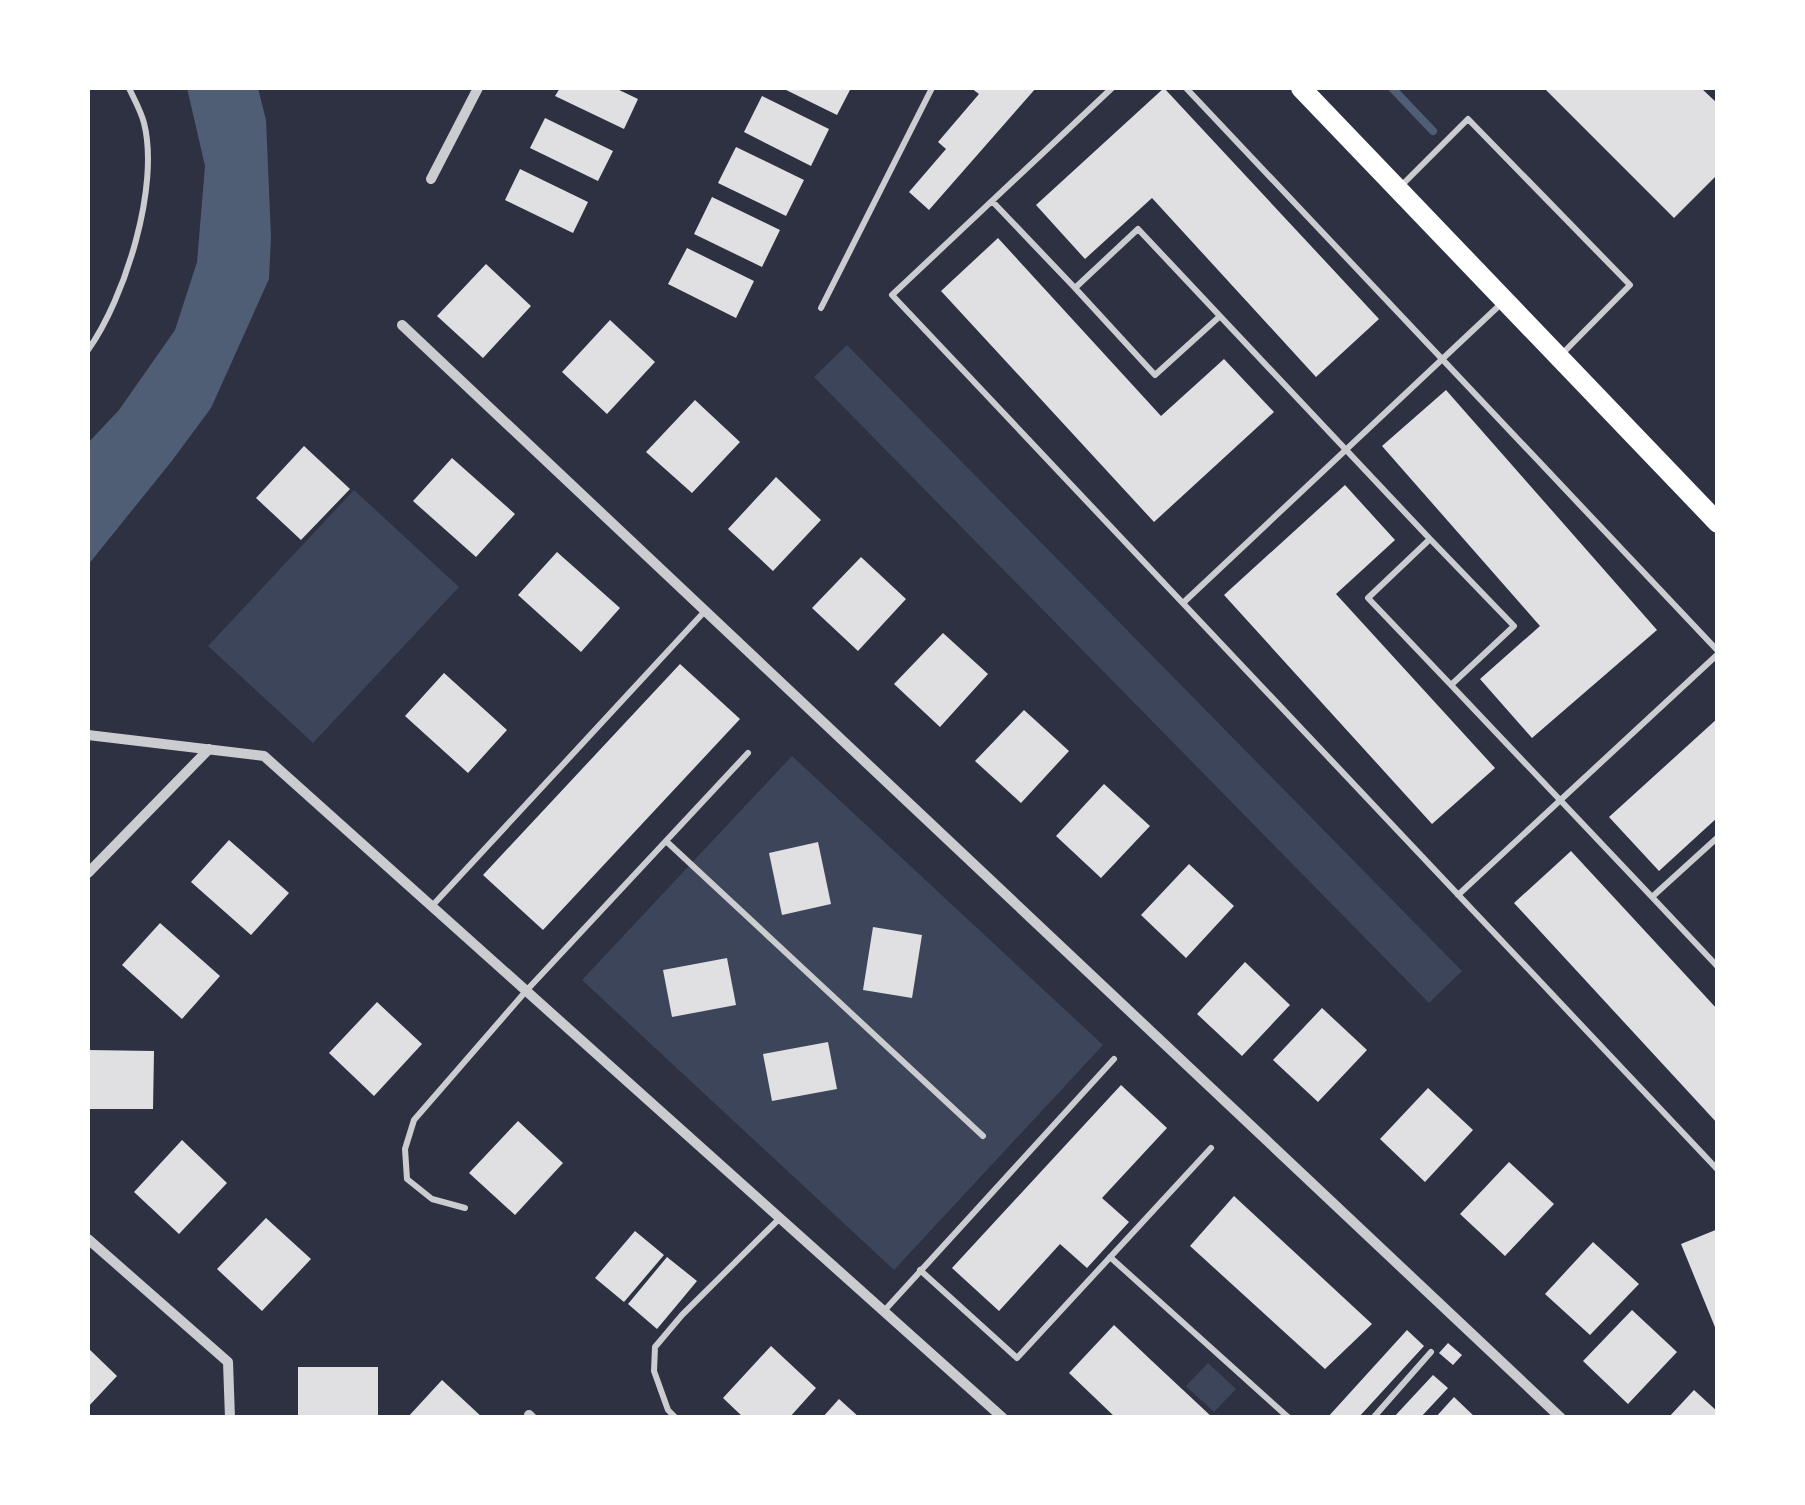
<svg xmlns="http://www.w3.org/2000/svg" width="1805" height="1505" font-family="Lato,sans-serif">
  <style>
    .green { fill: #3c4559 }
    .water { fill: #4f5d75 }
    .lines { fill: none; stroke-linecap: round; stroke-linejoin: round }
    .stream { stroke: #4f5d75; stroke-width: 8 }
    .building { fill: #e0e0e3 }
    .service { stroke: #caccd0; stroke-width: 6 }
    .minor { stroke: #caccd0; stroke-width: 10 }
    .secondary { stroke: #fff; stroke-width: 20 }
  </style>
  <rect width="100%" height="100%" fill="#2d3142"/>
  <path class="green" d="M847 345 1462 971 1429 1003 814 377Z
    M354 490 459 587 313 743 208 646Z
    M792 756 1103 1045 894 1270 582 980Z
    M1208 1363 1236 1389 1214 1412 1186 1386Z"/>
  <path class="water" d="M187 88H258L266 120 271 237 269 279 211 408 171 462 88 565V443L119 410 175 330 197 262 205 166Z"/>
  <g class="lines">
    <path class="stream" d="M1392 88 1433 131"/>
  </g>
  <path class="building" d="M560 88H615L638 99 624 129 555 96Z
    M782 88H851L837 115Z
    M971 88H1036L929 210 909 192 946 149 938 142 979 94Z
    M1164 88 1379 319 1316 377 1152 198 1085 259 1036 205Z
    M1544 88H1701L1718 104V174L1674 218Z
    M762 96 829 129 811 166 744 132Z
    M545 118 613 151 598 181 530 148Z
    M736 147 804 180 786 216 718 183Z
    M520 169 588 202 573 233 505 200Z
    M712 197 780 230 762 267 694 234Z
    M998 238 1161 416 1224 359 1274 412 1154 522 941 291Z
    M687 248 754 281 736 318 668 284Z
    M486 264 531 306 483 358 437 316Z
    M610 320 655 362 607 414 562 372Z
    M1446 390 1657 630 1532 738 1480 679 1540 626 1382 446Z
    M695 400 740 442 692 493 646 452Z
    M304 446 350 489 301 540 256 498Z
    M452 458 515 514 476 557 413 501Z
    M776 477 821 520 773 571 728 529Z
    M1345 485 1395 540 1336 594 1495 768 1432 824 1224 595Z
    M557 552 620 608 581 652 518 595Z
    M861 557 906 599 858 651 812 608Z
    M943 633 988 674 940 727 894 684Z
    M680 664 740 719 543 930 483 875Z
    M444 673 507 730 468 773 405 716Z
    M1024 710 1069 751 1021 803 975 761Z
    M1718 718V817L1659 871 1609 817Z
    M1104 784 1150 826 1101 878 1056 836Z
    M229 840 289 893 251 935 191 882Z
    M818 842 831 904 782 915 769 853Z
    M1571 851 1718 1010V1124L1514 903Z
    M1189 864 1234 906 1186 958 1141 915Z
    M160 923 220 976 182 1019 122 965Z
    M873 927 922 935 912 998 863 990Z
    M727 958 736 1005 672 1017 663 970Z
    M1245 962 1290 1005 1242 1056 1197 1014Z
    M377 1002 422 1044 374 1096 329 1053Z
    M1322 1008 1367 1050 1318 1102 1273 1060Z
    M828 1042 837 1089 772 1101 763 1054Z
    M88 1050 154 1051 153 1109H88Z
    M1121 1085 1167 1128 1102 1198 1129 1222 1087 1268 1060 1244 999 1311 952 1268Z
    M1428 1088 1473 1130 1425 1182 1380 1139Z
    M518 1121 563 1163 515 1215 469 1173Z
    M182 1140 227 1183 179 1234 134 1192Z
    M1509 1162 1554 1204 1505 1256 1460 1214Z
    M1234 1196 1372 1324 1325 1369 1190 1246Z
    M266 1218 311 1259 262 1311 217 1269Z
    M1718 1229V1332H1717L1681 1244Z
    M635 1231 664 1255 624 1302 595 1278Z
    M1593 1242 1639 1284 1590 1335 1545 1294Z
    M667 1257 697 1281 657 1329 628 1304Z
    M1632 1310 1677 1352 1628 1404 1583 1361Z
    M1114 1325 1152 1361 1213 1418H1116L1069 1373Z
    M1407 1330 1424 1346 1358 1418H1327Z
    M1448 1343 1462 1355 1453 1365 1439 1353Z
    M771 1346 816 1388 789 1418H744L723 1398Z
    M88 1348 117 1376 88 1407Z
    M298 1367H378V1418H298Z
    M1433 1375 1448 1388 1420 1418H1393Z
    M442 1380 483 1418H407Z
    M1694 1390 1718 1412V1418H1668Z
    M1454 1397 1476 1418H1435Z
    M839 1399 860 1418H822Z"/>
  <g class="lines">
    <path class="service" d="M1112 88 892 295 1718 1170
      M1186 88 1718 651
      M1401 186 1468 119 1630 285 1560 356
      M992 201 1075 288
      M821 308 932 88
      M1219 317 1155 375 1075 288 1138 229 1430 539
      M88 350C125 298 160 186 144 123 141 111 134 99 129 88
      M1430 539 1514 626 1451 685 1368 598Z
      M1183 603 1504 301
      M1451 685 1652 897
      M1718 837 1652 897 1718 967
      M666 841 983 1136
      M1458 895 1718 654
      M432 906 705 611
      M465 1208 432 1199 407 1179 405 1149 414 1120 526 991 748 753
      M1110 1257 1289 1418
      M920 1270 1017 1358 1211 1148
      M884 1311 1114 1059
      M676 1418 668 1410 654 1371 655 1347 682 1315 780 1218
      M1373 1418 1431 1352"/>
    <path class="minor" d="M431 179 478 88
      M402 325 1561 1418
      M88 735 264 756 1003 1418
      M88 873 209 749
      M88 1239 228 1362 230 1418
      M529 1415 532 1418"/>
    <path class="secondary" d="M1301 88 1718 523"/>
  </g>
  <rect width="1805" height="1505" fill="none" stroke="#ffffff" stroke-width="180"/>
</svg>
